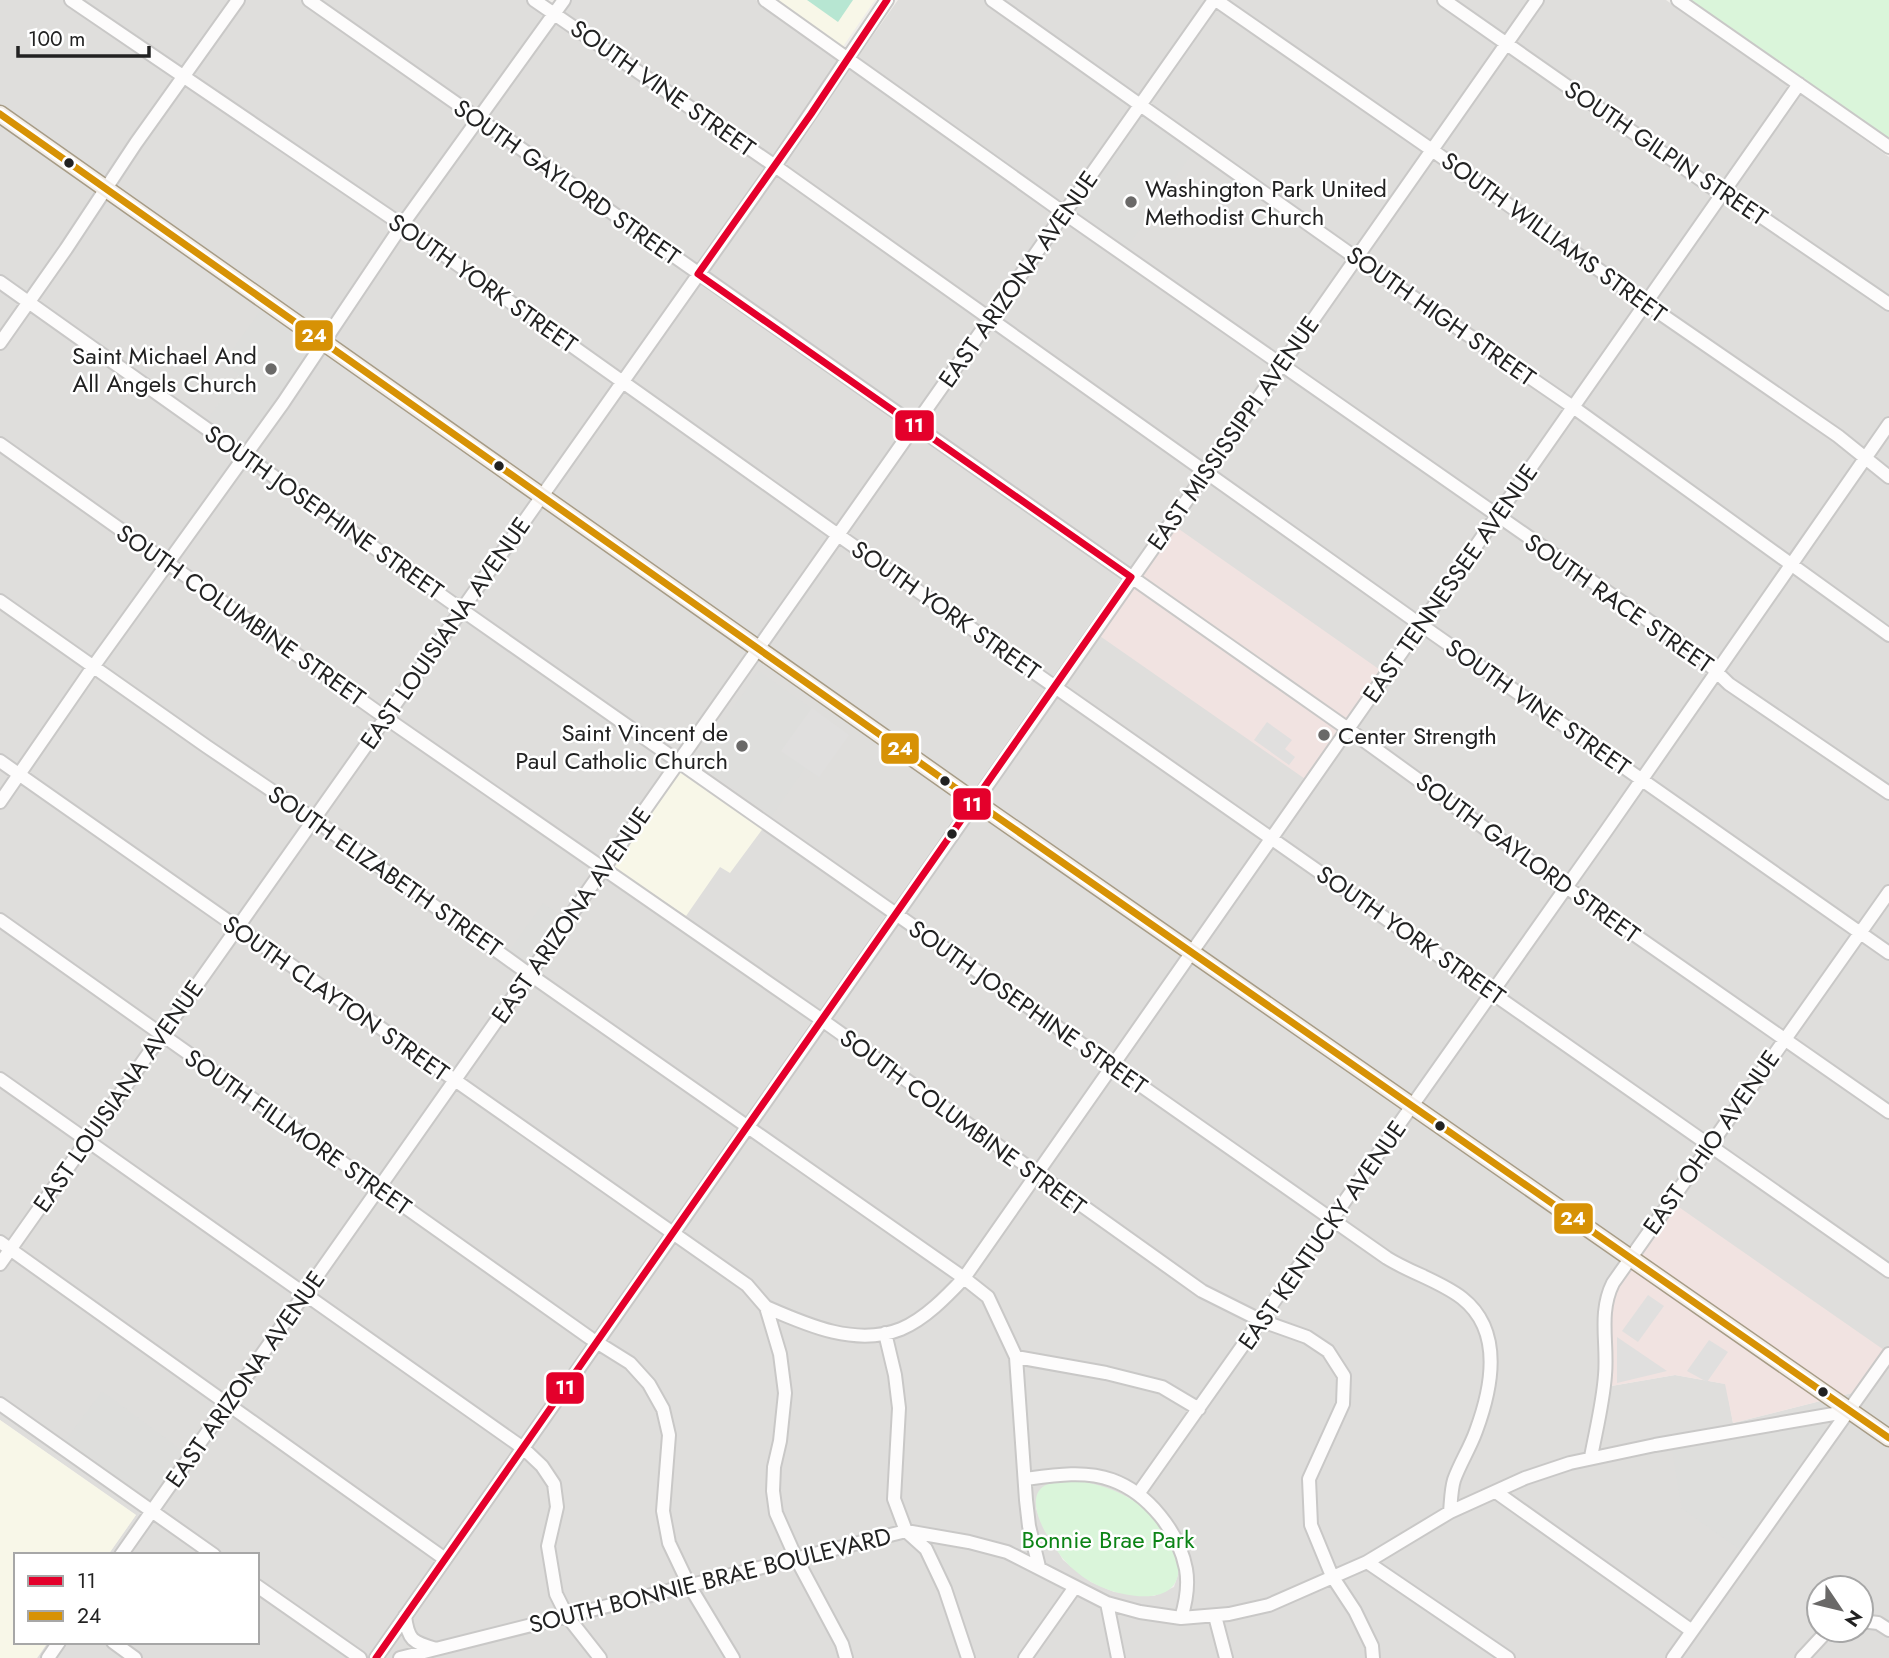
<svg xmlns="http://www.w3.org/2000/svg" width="1889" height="1658" font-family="Jost,sans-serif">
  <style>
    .residential { fill: #dfdedc; fill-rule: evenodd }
    .commercial { fill: #f1e3e1 }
    .education { fill: #f8f7e8 }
    .religious { fill: #dededc }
    .park { fill: #daf5da }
    .pitch { fill: #b7e6d2 }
    .parking { fill: #e0dfde }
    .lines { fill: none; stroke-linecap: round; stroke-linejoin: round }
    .minor-casing { stroke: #c9c8c7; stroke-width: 16 }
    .major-casing { stroke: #a79c86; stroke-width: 19 }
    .minor { stroke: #fdfcfc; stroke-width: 12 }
    .major { stroke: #f3ede7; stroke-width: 16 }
    .bus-1-casing { stroke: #fff; stroke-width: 12 }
    .bus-2-casing { stroke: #fff; stroke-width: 12 }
    .bus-1 { stroke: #e4002b; stroke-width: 7 }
    .bus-2 { stroke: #d79205; stroke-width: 7 }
    .bus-dot { fill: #222; stroke: #fff; stroke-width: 2.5 }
    .poi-dot { fill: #6a6968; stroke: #fff; stroke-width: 2.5 }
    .labels { text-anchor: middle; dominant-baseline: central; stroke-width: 5; stroke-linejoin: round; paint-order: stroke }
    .street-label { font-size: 24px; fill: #222; stroke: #fff }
    .poi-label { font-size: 24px; fill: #222; stroke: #fff; text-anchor: start }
    .park-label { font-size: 24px; fill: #0c8416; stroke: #fff }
    .line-badge { stroke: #fff; stroke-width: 2.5 }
    .badge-label { font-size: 19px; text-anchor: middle; font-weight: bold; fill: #fff }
  </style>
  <rect width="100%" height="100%" fill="#f0eeeb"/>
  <path class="residential" d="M0 0H546L552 4 555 0H756L850 68 898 0H1666L1889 157V1658H37L48 1642H257V1555H108L136 1515 0 1420ZM239 375 245 448 207 421ZM1673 1203 1852 1393 1733 1423 1726 1384 1675 1375 1611 1386ZM1070 1481 1128 1497 1154 1517 1179 1571 1174 1587 1154 1596 1114 1592 1091 1582 1063 1560 1040 1520 1036 1508 1049 1484ZM1819 1588H1861V1630H1819Z"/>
  <path class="commercial" d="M1176 527 1383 672 1308 781 1097 634Z
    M1673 1203 1884 1350 1852 1393 1733 1423 1725 1384 1675 1375 1611 1386 1609 1297Z"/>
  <path class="education" d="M774 0H875L842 48Z
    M682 771 764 827 730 873 720 867 686 916 616 869 614 864 679 772Z
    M0 1420 136 1515 108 1555H16V1642H48L37 1658H0Z"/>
  <path class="religious" d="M1143 112 1196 148 1127 248 1074 212Z
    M262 308 317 347 245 448 206 421 239 375 223 363Z
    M759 671 849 735 819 777 805 768 772 816 695 762Z
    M543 903 563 917 529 965 509 951Z
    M102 1391 187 1454 155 1499 150 1500 65 1441Z
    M1815 1424H1823L1826 1427 1825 1434 1742 1551 1682 1509 1671 1445Z"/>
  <path class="park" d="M1687 0H1889V141Z
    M1081 1481C1105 1486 1125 1493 1144 1508 1188 1546 1200 1612 1119 1593 1102 1589 1085 1580 1072 1568 1058 1556 1019 1502 1044 1486 1054 1480 1070 1481 1081 1481Z"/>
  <path class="pitch" d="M807 0H853L838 22Z"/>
  <path class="parking" d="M812 708 849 735 819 777 781 751Z
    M1267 722 1292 740 1285 749 1295 757 1289 765 1254 740Z
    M1648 1295 1664 1306 1638 1342 1622 1331Z
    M1617 1337 1667 1371 1617 1383Z
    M1709 1340 1728 1352 1707 1382 1687 1371Z"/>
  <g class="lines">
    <defs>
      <path id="minor" d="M71 0 402 225 838 535 1889 1271
        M309 0 1348 729 1566 887 1889 1112
        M534 0 775 166 1421 625 1889 953
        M765 0 1064 213 1702 658 1729 684 1889 793
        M992 0 1356 258 1573 407 1889 635
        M1216 0 1432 150 1645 303 1838 436 1889 477
        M1444 0 1717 191 1731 196 1889 304
        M1678 0 1889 147
        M0 282 462 610 1387 1258C1411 1273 1440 1281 1462 1298 1504 1331 1492 1388 1476 1431 1470 1448 1460 1463 1454 1480 1451 1490 1451 1502 1450 1512
        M0 343 66 249 136 143 238 0
        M0 444 386 718 822 1020 1202 1291 1262 1321 1307 1337 1328 1351 1344 1376 1343 1404 1309 1479 1311 1525 1332 1576 1355 1611 1372 1646 1373 1658
        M0 601 206 746 315 820 529 974 964 1278 988 1297 1016 1357 1026 1500 1029 1526 1039 1567
        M0 761 747 1285 766 1307 780 1354 785 1393 780 1441 774 1467 773 1491 776 1513 796 1558 842 1644 846 1658
        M0 802 93 667 283 403 402 225 564 0
        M0 920 590 1338 630 1363 649 1384 663 1409 669 1435 663 1511 669 1543 689 1585 733 1658
        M0 1079 523 1448 542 1466 554 1484 557 1507 548 1546 556 1594 567 1616 600 1658
        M0 1242 445 1559
        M0 1264 775 166 887 0
        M766 1307C807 1325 856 1347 901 1329 925 1319 947 1296 964 1278L1799 84
        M885 1333 895 1375 899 1408 894 1499 906 1531 926 1549 936 1570 945 1589 968 1658
        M1016 1357 1106 1373 1162 1387 1199 1409
        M0 1404 214 1555
        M1591 1457C1596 1430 1603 1403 1605 1375 1608 1343 1598 1313 1613 1283L1889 892
        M1026 1479C1054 1475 1085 1470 1112 1480 1148 1493 1179 1532 1186 1569 1189 1586 1186 1602 1181 1618
        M1496 1492 1692 1631
        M1138 1494 1606 831 1889 424
        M121 1555 1214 0
        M1367 1562 1508 1658
        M257 1586 360 1658
        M1107 1603 1118 1658
        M405 1616C408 1641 413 1642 436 1649
        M1215 1616 1226 1658
        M1861 1621 1878 1623 1889 1630
        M113 1642 135 1658
        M48 1658 59 1642
        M376 1658 1537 0
        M400 1658 906 1531 969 1542 1007 1552 1107 1603 1140 1612 1181 1618 1229 1614 1269 1605 1367 1562 1450 1512 1525 1478 1570 1463 1655 1445 1851 1411
        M1025 1658 1075 1587
        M1673 1658 1889 1354
        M1802 1658 1828 1630"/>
      <path id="major" d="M0 114 967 796 1889 1438"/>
    </defs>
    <use href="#minor" class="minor-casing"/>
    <use href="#major" class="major-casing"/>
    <use href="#minor" class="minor"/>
    <use href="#major" class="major"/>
    <defs>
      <path id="bus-1" d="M698 274 1131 577
        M698 274 811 114 887 0
        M376 1658 1131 577"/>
      <path id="bus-2" d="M0 114 967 796 1889 1438"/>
    </defs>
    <use href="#bus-1" class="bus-1-casing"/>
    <use href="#bus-2" class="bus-2-casing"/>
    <use href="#bus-1" class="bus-1"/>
    <use href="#bus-2" class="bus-2"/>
  </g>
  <g class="bus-dot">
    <circle cx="69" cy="163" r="6"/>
    <circle cx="499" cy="466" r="6"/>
    <circle cx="945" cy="781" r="6"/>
    <circle cx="952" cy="834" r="6"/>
    <circle cx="1440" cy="1126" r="6"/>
    <circle cx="1823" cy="1392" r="6"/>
  </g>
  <g class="poi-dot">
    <circle cx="1131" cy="202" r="7"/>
    <circle cx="271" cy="369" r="7"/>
    <circle cx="1324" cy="735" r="7"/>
    <circle cx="742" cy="746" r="7"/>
  </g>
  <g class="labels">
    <g class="street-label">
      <text transform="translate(663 88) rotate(35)">SOUTH VINE STREET</text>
      <text transform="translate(1666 153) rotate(34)">SOUTH GILPIN STREET</text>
      <text transform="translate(567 182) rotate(35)">SOUTH GAYLORD STREET</text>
      <text transform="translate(1554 237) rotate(36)">SOUTH WILLIAMS STREET</text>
      <text transform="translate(1018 279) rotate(-55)">EAST ARIZONA AVENUE</text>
      <text transform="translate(483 283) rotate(35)">SOUTH YORK STREET</text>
      <text transform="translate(1441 316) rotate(35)">SOUTH HIGH STREET</text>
      <text transform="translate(1233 433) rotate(-55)">EAST MISSISSIPPI AVENUE</text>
      <text transform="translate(324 512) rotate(35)">SOUTH JOSEPHINE STREET</text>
      <text transform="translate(1450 583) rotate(-55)">EAST TENNESSEE AVENUE</text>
      <text transform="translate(1619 603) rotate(35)">SOUTH RACE STREET</text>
      <text transform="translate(946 610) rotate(35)">SOUTH YORK STREET</text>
      <text transform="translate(241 615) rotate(35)">SOUTH COLUMBINE STREET</text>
      <text transform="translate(445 633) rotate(-55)">EAST LOUISIANA AVENUE</text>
      <text transform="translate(1538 707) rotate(35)">SOUTH VINE STREET</text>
      <text transform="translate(1528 858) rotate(36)">SOUTH GAYLORD STREET</text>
      <text transform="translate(385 871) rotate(35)">SOUTH ELIZABETH STREET</text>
      <text transform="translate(571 915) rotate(-55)">EAST ARIZONA AVENUE</text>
      <text transform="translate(1411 935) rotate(35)">SOUTH YORK STREET</text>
      <text transform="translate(336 998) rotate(35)">SOUTH CLAYTON STREET</text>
      <text transform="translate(1028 1007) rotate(35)">SOUTH JOSEPHINE STREET</text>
      <text transform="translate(118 1096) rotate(-55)">EAST LOUISIANA AVENUE</text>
      <text transform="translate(963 1122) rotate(36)">SOUTH COLUMBINE STREET</text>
      <text transform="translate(298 1132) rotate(35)">SOUTH FILLMORE STREET</text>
      <text transform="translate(1711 1142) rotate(-55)">EAST OHIO AVENUE</text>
      <text transform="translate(1322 1235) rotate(-55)">EAST KENTUCKY AVENUE</text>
      <text transform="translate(245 1379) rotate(-55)">EAST ARIZONA AVENUE</text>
      <text transform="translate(710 1580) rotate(-14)">SOUTH BONNIE BRAE BOULEVARD</text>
    </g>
    <g class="poi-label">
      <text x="1145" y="188">Washington Park United<tspan x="1145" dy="28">Methodist Church</tspan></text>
      <text x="257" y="355" text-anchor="end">Saint Michael And<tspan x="257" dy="28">All Angels Church</tspan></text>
      <text x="728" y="732" text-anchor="end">Saint Vincent de<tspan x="728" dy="28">Paul Catholic Church</tspan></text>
      <text x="1338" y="735">Center Strength</text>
    </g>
    <g class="park-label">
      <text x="1108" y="1539">Bonnie Brae Park</text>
    </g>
  </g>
  <g class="line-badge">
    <rect x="294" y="319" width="40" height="33" rx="7" fill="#d79205"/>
    <rect x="894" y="409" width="41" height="33" rx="7" fill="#e4002b"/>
    <rect x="880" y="732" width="40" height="33" rx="7" fill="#d79205"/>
    <rect x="952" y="787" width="40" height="34" rx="7" fill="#e4002b"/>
    <rect x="1553" y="1202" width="41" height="33" rx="7" fill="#d79205"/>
    <rect x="545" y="1371" width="40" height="34" rx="7" fill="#e4002b"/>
  </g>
  <g class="badge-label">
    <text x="314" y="342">24</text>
    <text x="914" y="432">11</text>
    <text x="900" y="755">24</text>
    <text x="972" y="811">11</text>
    <text x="1573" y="1225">24</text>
    <text x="565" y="1394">11</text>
  </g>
  <rect x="14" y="1553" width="245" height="91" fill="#ffffff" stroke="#a7a7a7" stroke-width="2"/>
  <rect x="28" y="1576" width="35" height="10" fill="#e4002b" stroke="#a7a7a7" stroke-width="2"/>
  <text x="77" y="1588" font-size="21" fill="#222222">11</text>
  <rect x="28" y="1611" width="35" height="10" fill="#d79205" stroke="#a7a7a7" stroke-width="2"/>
  <text x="77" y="1623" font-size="21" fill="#222222">24</text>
  <g transform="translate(1840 1609) rotate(125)"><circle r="33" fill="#ffffff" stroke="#a7a7a7" stroke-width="2"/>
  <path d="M0-5L12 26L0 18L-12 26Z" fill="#6a6968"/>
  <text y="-10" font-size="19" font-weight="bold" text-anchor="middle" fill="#222222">N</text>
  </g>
  <path d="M18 46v10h131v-10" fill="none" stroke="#222222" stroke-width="3.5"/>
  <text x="28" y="46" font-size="21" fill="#222222" stroke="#ffffff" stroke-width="5" paint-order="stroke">100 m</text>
</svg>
